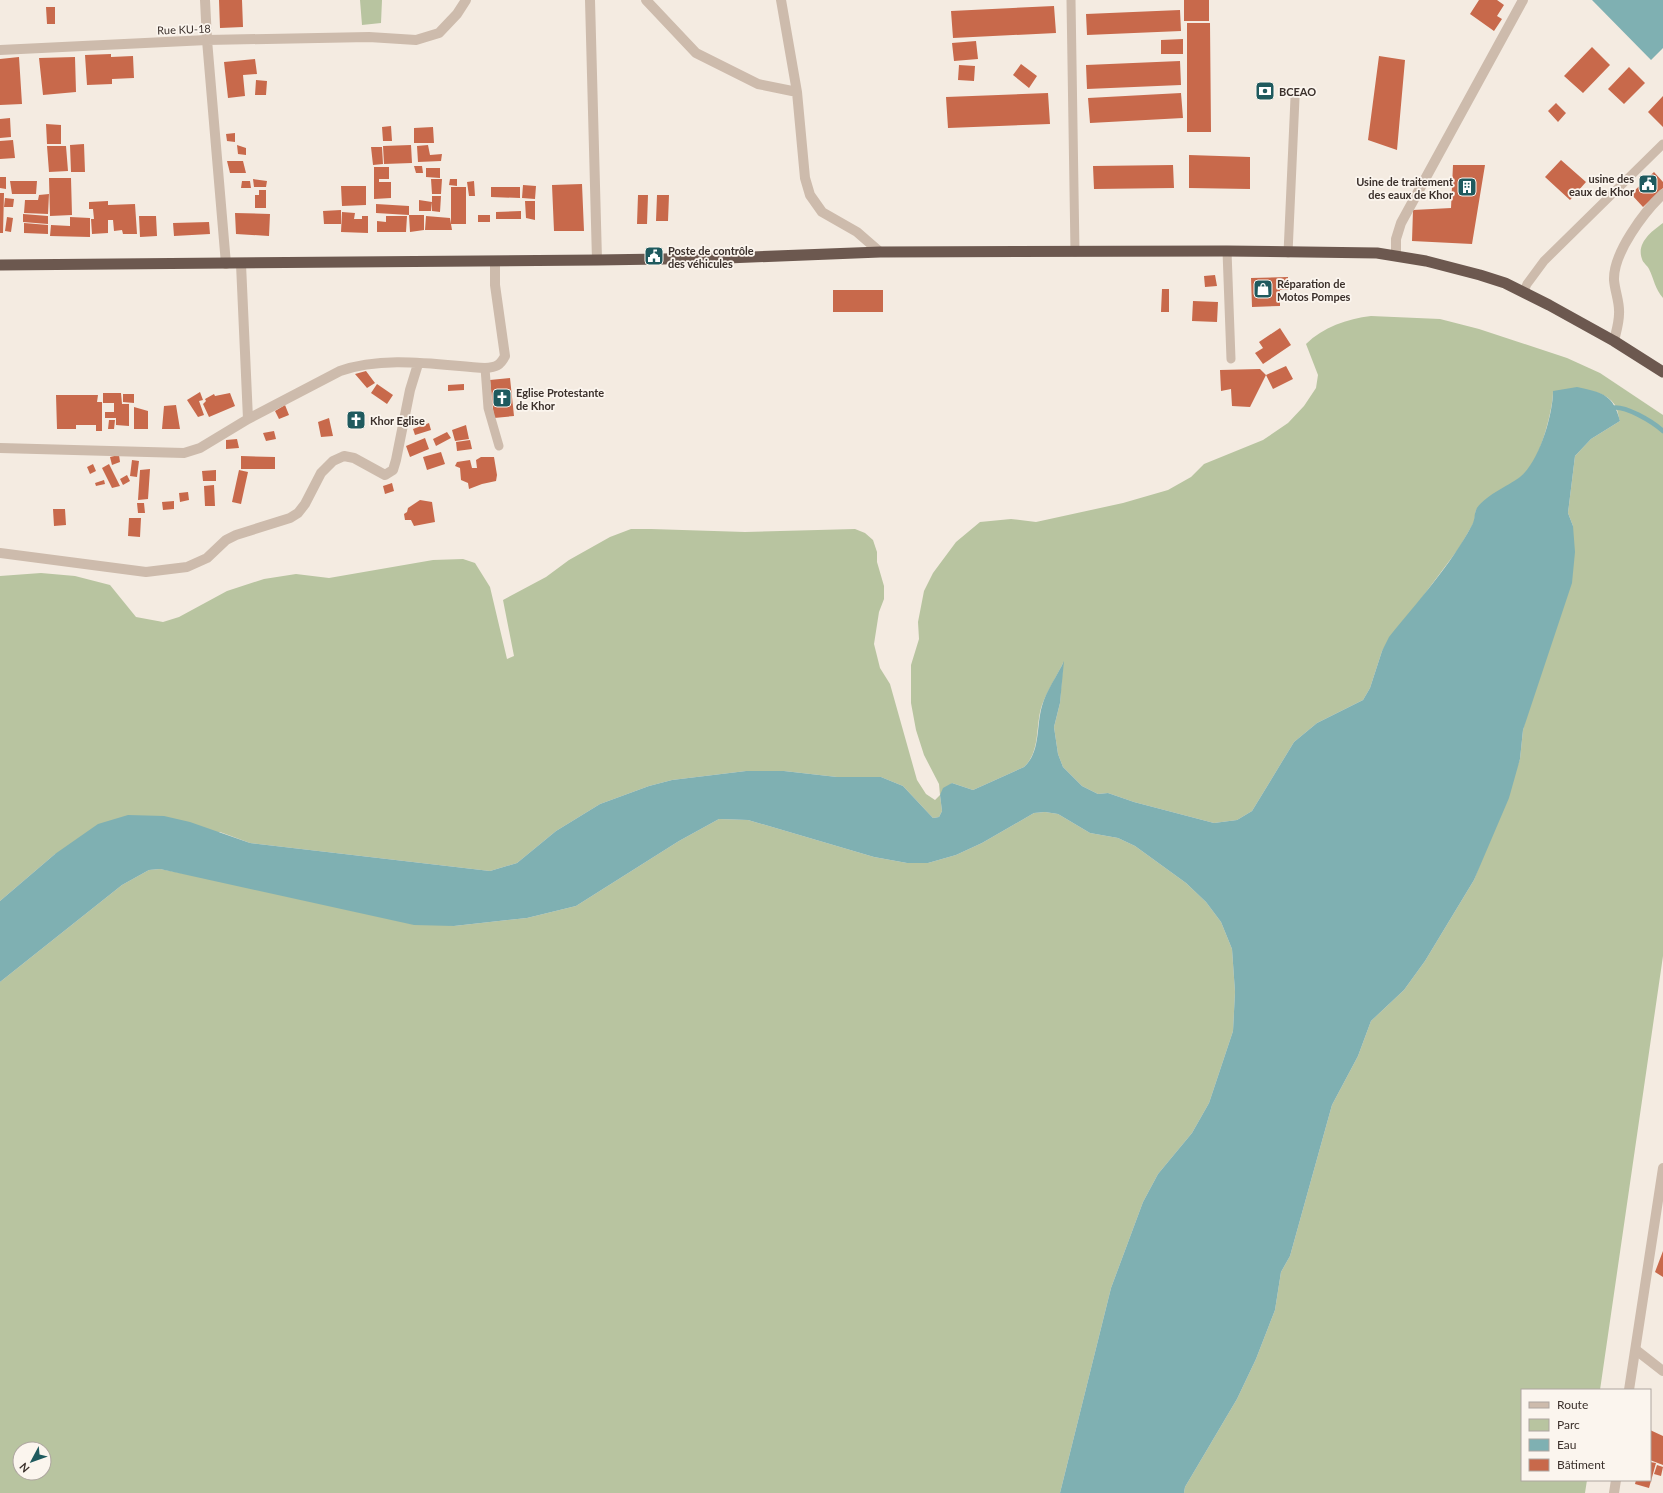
<svg xmlns="http://www.w3.org/2000/svg" width="1663" height="1493" font-family="Lato,sans-serif">
  <style>
    .green { fill: #b8c4a0; fill-rule: evenodd }
    .water { fill: #7fb0b2 }
    .lines { fill: none; stroke-linecap: round; stroke-linejoin: round }
    .stream { stroke: #7fb0b2; stroke-width: 4.5 }
    .building { fill: #c8694b }
    .service { stroke: #cdbbac; stroke-width: 9 }
    .minor { stroke: #cdbbac; stroke-width: 10 }
    .tertiary { stroke: #cdbbac; stroke-width: 10 }
    .trunk { stroke: #6c584f; stroke-width: 11 }
    .labels { text-anchor: middle; dominant-baseline: central; stroke-width: 3.5; stroke-linejoin: round; paint-order: stroke }
    .street-label { font-size: 11px; fill: #3b302b; stroke: #fbf5ee }
    .poi-label { font-size: 11px; font-weight: bold; fill: #3b302b; stroke: #fbf5ee; text-anchor: start }
  </style>
  <rect width="100%" height="100%" fill="#f4ebe1"/>
  <path class="green" d="M360 0H382L381 23 362 25Z
    M1663 223V298C1655 289 1654 279 1649 269 1647 265 1643 263 1642 259 1636 243 1652 231 1663 223Z
    M1371 316 1440 319 1479 329 1567 358 1600 373 1663 415V956L1600 1390H1522V1480H1587L1585 1493H1184L1185 1487 1237 1399 1256 1359 1275 1310 1281 1272 1290 1256 1332 1105 1358 1056 1371 1021 1404 990 1425 961 1474 880 1520 759 1523 730 1573 526 1568 513 1575 456 1591 439 1620 421C1618 416 1618 410 1615 405 1601 385 1574 391 1553 391 1553 410 1541 453 1530 468 1518 482 1492 498 1476 510L1474 522 1459 548 1382 651 1370 688 1363 700 1317 723 1294 742 1252 811 1237 820 1214 823 1134 802 1108 793 1098 794 1082 786 1063 767 1058 754 1054 727 1060 703 1063 663C1057 676 1047 691 1042 705 1035 725 1041 751 1024 767L973 790 952 783 940 795 942 811 939 817 933 818 903 786 881 777H837L784 771H746L672 780 649 786 600 804 556 831 517 863 490 871 250 843 220 832 55 854 0 901V576L41 573 75 576 110 585 136 617 163 622 179 617 227 591 264 579 296 574 329 578 433 560 463 559 475 563 490 587 507 659 514 656 503 600 546 577 569 560 610 537 631 529H651L745 532 855 529 865 533 873 540 877 552V562L884 586V599L879 612 874 644 880 668 890 684 917 780 926 794 935 800 940 795 939 784 924 755 916 730 911 703V665L919 639 918 622 924 591 933 573 956 542 980 522 1011 519 1036 522 1123 503 1168 490 1191 477 1204 464 1263 440 1288 423 1304 406 1316 388 1318 375 1306 344C1323 327 1347 319 1371 316Z
    M1045 812 1058 814 1090 833 1118 838 1135 846 1186 883 1206 902 1221 922 1232 949 1235 992 1233 1031 1209 1103 1192 1133 1158 1174 1143 1202 1111 1288 1060 1493H0V982L122 885 149 870 160 869 454 926 527 918 576 906 679 841 719 819 748 820 874 857 907 863H928L956 855 982 843 1034 813ZM20 1449H44V1473H20Z"/>
  <path class="water" d="M1592 0H1663V48L1651 60Z
    M1577 387C1603 393 1613 394 1620 421L1591 439 1575 456 1568 513 1573 526 1575 552 1572 583 1523 730 1520 759 1509 798 1474 880 1425 961 1404 990 1371 1021 1358 1056 1332 1105 1290 1256 1281 1272 1275 1310 1256 1359 1237 1399 1185 1487 1184 1493H1060L1111 1288 1143 1202 1158 1174 1192 1133 1209 1103 1233 1031 1235 992 1232 949 1221 922 1206 902 1186 883 1135 846 1118 838 1090 833 1058 814 1045 812 1034 813 982 843 956 855 928 863H907L874 857 748 820 719 819 679 841 576 906 527 918 454 926 414 925 160 869 149 870 122 885 0 982V901L55 854 98 824 128 815 164 816 190 822 250 843 490 871 517 863 556 831 600 804 649 786 672 780 746 771H784L837 777H881L903 786 933 818 939 817 942 811 940 795 943 788 952 783 973 790 1024 767C1041 752 1036 726 1042 706 1046 691 1057 676 1064 661L1060 703 1054 727 1058 754 1063 767 1082 786 1098 794 1108 793 1134 802 1214 823 1237 820 1252 811 1294 742 1317 723 1363 700 1370 688 1382 651 1389 637C1418 601 1451 565 1472 525 1475 520 1474 515 1476 510 1482 497 1508 486 1520 477 1539 462 1553 415 1553 391Z"/>
  <g class="lines">
    <path class="stream" d="M1611 408C1624 404 1653 422 1663 431"/>
  </g>
  <path class="building" d="M219 0H242L243 27 220 28Z
    M1184 0H1209V21H1184Z
    M1479 0H1497L1504 5 1497 16 1502 19 1494 31 1470 14Z
    M1054 6 1056 33 953 38 951 11Z
    M46 7H55V24H47Z
    M1180 10 1181 31 1087 35 1086 14Z
    M1187 23H1210L1211 132H1187Z
    M1183 39V54H1161V40Z
    M976 41 978 59 954 61 952 43Z
    M1592 47 1610 65 1583 93 1564 76Z
    M111 54V57L133 56 134 78 112 79V84L87 85 85 55Z
    M1379 56 1405 60 1397 150 1368 140Z
    M19 57 22 104 0 105V59Z
    M75 57 76 92 43 95 39 58Z
    M255 59 257 74 243 75 245 96 228 98 224 62Z
    M1180 61 1181 85 1087 89 1086 65Z
    M1021 64 1037 76 1029 88 1013 75Z
    M959 65 975 66 974 81 958 80Z
    M1629 67 1645 83 1624 104 1608 89Z
    M256 80 267 81 266 95H255Z
    M1048 93 1050 124 948 128 946 97Z
    M1181 93 1183 118 1090 123 1088 98Z
    M1663 96V127L1648 112Z
    M1556 103 1566 113 1558 122 1548 111Z
    M10 118 11 137 0 138V119Z
    M46 124 61 125V144H47Z
    M391 126 392 141H383L382 127Z
    M433 127 434 143H414V128Z
    M235 133V142L227 141 226 134Z
    M13 140 15 158 0 159V141Z
    M84 144 85 172H71L70 145Z
    M237 145 246 148V155L238 154Z
    M411 145 412 163 384 164 383 146Z
    M428 145 430 155 442 154 441 161 418 162 417 146Z
    M47 146H66L68 171 49 172Z
    M371 147H382L383 164 373 165Z
    M1189 155 1250 157V189L1189 188Z
    M1561 160 1586 182 1570 200 1545 177Z
    M227 161H243L246 173H230Z
    M1173 165 1174 188 1094 189 1093 166Z
    M1453 165H1485L1472 244 1412 241 1413 210 1451 208Z
    M414 166H422L423 173H416Z
    M374 167H384V169V167H389V179H379V182H391V198L374 199Z
    M426 168H440V178L426 177Z
    M1654 172 1663 182V188L1643 207 1631 194Z
    M0 177H6V189L0 188Z
    M49 178H71L72 215 50 216Z
    M253 179 267 181 266 187H254Z
    M431 179H442L441 194H432Z
    M450 179H457V186L449 185Z
    M10 181H37L36 194H12Z
    M242 181H250L251 188H241Z
    M474 181 475 196H469L467 182Z
    M582 184 584 231H554L552 185Z
    M523 185 536 186 535 199 522 198Z
    M341 186H366V205L342 206Z
    M451 187H466V224H451Z
    M491 187H520V198L491 197Z
    M259 190H266V208H255V195H259Z
    M0 193H4L3 233H0Z
    M49 194 48 214 24 213 25 200H38L39 195Z
    M638 195H648L647 224H637Z
    M657 195H669L668 221H656Z
    M432 196H441L440 212 432 211Z
    M5 198 14 199 13 207H4Z
    M419 200 432 202 431 211H419Z
    M108 201V205L135 204 137 234H123L122 230 114 231 113 220H108V233L92 234 91 219H94L93 209H89V202Z
    M525 201H535V220L526 218Z
    M376 204 409 206V215L376 213Z
    M341 210V224H324L323 211Z
    M521 211V219H496V212Z
    M342 212 355 213 354 219H362V216H368V233L341 232Z
    M235 213 270 214 269 236 236 234Z
    M23 214 48 216V224L23 222Z
    M409 215H424V230L410 232Z
    M478 215H490V222H478Z
    M139 216H156L157 236 140 237Z
    M386 216H407L406 232H377V221L386 222Z
    M426 216 450 218 452 230H425Z
    M7 217 13 218 11 232 5 231Z
    M70 217 90 218V237L50 236 51 225 70 226Z
    M209 222 210 234 174 236 173 223Z
    M24 223 48 225V234L24 233Z
    M1215 275 1217 286 1205 287 1204 276Z
    M1288 277V290H1280V306L1252 307 1251 278Z
    M1162 289H1169V312H1161Z
    M833 290H883V312H833Z
    M1193 301 1218 302 1217 322 1192 321Z
    M1280 328 1291 345 1263 364 1255 353 1263 348 1259 342Z
    M1286 366 1293 379 1273 389 1266 375 1250 407 1232 406 1231 389 1221 391 1220 370 1260 369 1266 375Z
    M366 371 375 383 367 388 355 374Z
    M510 378 514 416 494 418 490 380Z
    M377 384 393 395 387 404 371 393Z
    M464 384V390L448 391V385Z
    M200 392 203 400 199 401 204 415 198 417 187 400Z
    M103 393H121L122 404H129V426L116 425V418H105V412H114V403H103Z
    M230 393 235 406 209 417 203 404 206 401 205 399 214 394 215 396Z
    M123 394H134V403L123 402Z
    M56 395H98L97 402H102V431H96V425H76V429H57Z
    M176 405 180 429H162L164 406Z
    M285 405 289 415 279 419 275 411Z
    M134 407 148 411V429H134Z
    M329 418 333 436 321 437 318 422Z
    M109 420H115L114 429H108Z
    M429 423 431 430 415 435 413 429Z
    M466 425 469 439 455 441 452 430Z
    M274 431 276 439 266 441 263 433Z
    M447 432 451 438 436 446 433 439Z
    M425 438 429 449 410 457 406 446Z
    M237 439 239 448 226 449V440Z
    M470 440 472 449 457 451 456 442Z
    M441 452 445 464 427 470 423 457Z
    M119 455 120 462 112 465 110 457Z
    M241 456 275 457V469H241Z
    M481 457H494L497 475 496 481 482 484 469 489 468 483 461 480 460 468 455 466 457 462 470 460 472 468H477L476 460Z
    M132 460 139 461 137 477 130 476Z
    M93 464 96 471 90 474 87 467Z
    M109 464 120 486 112 488 102 468Z
    M150 469 148 499 138 500 140 470Z
    M216 470V481H203L202 471Z
    M239 470 248 472 241 504 232 502Z
    M127 475 130 481 123 485 120 479Z
    M104 480 105 484 96 486 95 483Z
    M392 483 394 491 385 494 383 486Z
    M214 485 215 506H205L204 486Z
    M188 492 189 500 180 502 179 493Z
    M420 500 432 502 435 522 414 526 411 520H405L404 514 407 512 408 508Z
    M174 501V509L163 510 162 502Z
    M137 503H144L145 513H138Z
    M53 509H65L66 525 54 526Z
    M129 518H141L140 537 128 536Z
    M1663 1251V1277L1655 1272Z
    M1650 1430 1663 1436V1465L1650 1460Z
    M1650 1462 1656 1463 1649 1488 1635 1484 1636 1480H1650Z
    M1657 1465 1663 1467 1661 1476 1654 1474Z"/>
  <g class="lines">
    <path class="service" d="M1071 0 1075 252
      M1227 251 1231 359
      M1288 253 1295 98
      M1524 291 1527 284 1544 261 1663 144
      M485 368 488 408 499 446"/>
    <path class="minor" d="M205 0 207 40 226 264
      M590 0 597 260
      M646 0 696 53 758 84 797 92
      M781 0 797 92 805 178 810 195 822 212 857 232 880 252
      M0 50 207 40 369 37 416 40 439 33 457 14 466 0
      M1396 255V239L1401 223 1523 0
      M241 264 248 419
      M1614 341C1616 332 1619 323 1619 314 1620 303 1615 292 1614 280 1613 253 1644 212 1663 194
      M0 448 184 453 200 448 248 419 340 371C384 355 439 365 485 368 496 367 500 366 505 356L495 285V261
      M0 553 146 572 187 567 207 558 226 540 236 535 290 518 298 513 305 504 321 473 333 461 344 456 354 458 385 475 393 470 396 460 410 390 418 364
      M1636 1350 1663 1371"/>
    <path class="tertiary" d="M1629 1390 1663 1168
      M1614 1493 1616 1480"/>
    <path class="trunk" d="M0 265 597 260 727 258 880 252 1227 251 1377 253 1426 261 1480 275 1505 283 1549 305 1614 341 1663 372"/>
  </g>
  <defs>
    <symbol id="bank-square" viewBox="-11 -11 22 22"><rect x="-9" y="-9" width="18" height="18" rx="4" fill="#1f5a5e" stroke="#fbf5ee"/><path d="M-6-4H6V4H-6ZM0-2.3a2.3 2.3 0 1 0 0 4.6a2.3 2.3 0 1 0 0-4.6Z" fill="#fff"/></symbol>
    <symbol id="civic-square" viewBox="-11 -11 22 22"><rect x="-9" y="-9" width="18" height="18" rx="4" fill="#1f5a5e" stroke="#fbf5ee"/><path d="M-.6-6.5H3V-4.5H.6V-3L4-1V1h2V6H-6V1h2V-1L-.6-3ZM-1.2 2.5V6h2.4V2.5Z" fill="#fff"/></symbol>
    <symbol id="building-square" viewBox="-11 -11 22 22"><rect x="-9" y="-9" width="18" height="18" rx="4" fill="#1f5a5e" stroke="#fbf5ee"/><path d="M-4-6H4V6H1V3H-1V6H-4ZM-2.5-4.3h1.7v1.8h-1.7ZM.8-4.3h1.7v1.8H.8ZM-2.5-1h1.7V.8h-1.7ZM.8-1h1.7V.8H.8Z" fill="#fff"/></symbol>
    <symbol id="shop-square" viewBox="-11 -11 22 22"><rect x="-9" y="-9" width="18" height="18" rx="4" fill="#1f5a5e" stroke="#fbf5ee"/><path d="M-5-2.5h2.3a2.7 3.5 0 0 1 5.4 0H5L5.5 6h-11ZM-1.5-2.5h3a1.5 2.3 0 0 0-3 0Z" fill="#fff"/></symbol>
    <symbol id="church-square" viewBox="-11 -11 22 22"><rect x="-9" y="-9" width="18" height="18" rx="4" fill="#1f5a5e" stroke="#fbf5ee"/><path d="M-1.2-6h2.4v3.5h3.3v2.4h-3.3V6h-2.4V-.1h-3.3v-2.4h3.3Z" fill="#fff"/></symbol>
  </defs>
  <g fill-rule="evenodd">
    <use href="#bank-square" x="1254" y="80" width="22" height="22"/>
    <use href="#civic-square" x="1637" y="173" width="22" height="22"/>
    <use href="#building-square" x="1456" y="176" width="22" height="22"/>
    <use href="#civic-square" x="643" y="245" width="22" height="22"/>
    <use href="#shop-square" x="1252" y="278" width="22" height="22"/>
    <use href="#church-square" x="491" y="387" width="22" height="22"/>
    <use href="#church-square" x="345" y="409" width="22" height="22"/>
  </g>
  <g class="labels">
    <g class="street-label">
      <text transform="translate(184 29) rotate(-2)">Rue KU-18</text>
    </g>
    <g class="poi-label">
      <text x="1279" y="91">BCEAO</text>
      <text x="1634" y="178" text-anchor="end">usine des<tspan x="1634" dy="13">eaux de Khor</tspan></text>
      <text x="1453" y="181" text-anchor="end">Usine de traitement<tspan x="1453" dy="13">des eaux de Khor</tspan></text>
      <text x="668" y="250">Poste de contrôle<tspan x="668" dy="13">des véhicules</tspan></text>
      <text x="1277" y="283">Réparation de<tspan x="1277" dy="13">Motos Pompes</tspan></text>
      <text x="516" y="392">Eglise Protestante<tspan x="516" dy="13">de Khor</tspan></text>
      <text x="370" y="420">Khor Eglise</text>
    </g>
  </g>
  <rect x="1521" y="1389" width="130" height="92" fill="#fbf5ee" stroke="#aea6a0"/>
  <rect x="1529" y="1402" width="20" height="6" fill="#cdbbac" stroke="#aea6a0"/>
  <text x="1557" y="1409" font-size="12" fill="#3b302b">Route</text>
  <rect x="1529" y="1419" width="20" height="12" fill="#b8c4a0" stroke="#aea6a0"/>
  <text x="1557" y="1429" font-size="12" fill="#3b302b">Parc</text>
  <rect x="1529" y="1439" width="20" height="12" fill="#7fb0b2" stroke="#aea6a0"/>
  <text x="1557" y="1449" font-size="12" fill="#3b302b">Eau</text>
  <rect x="1529" y="1459" width="20" height="12" fill="#c8694b" stroke="#aea6a0"/>
  <text x="1557" y="1469" font-size="12" fill="#3b302b">Bâtiment</text>
  <g transform="translate(32 1461) rotate(229)"><circle r="19" fill="#fbf5ee" stroke="#aea6a0"/>
  <path d="M0-3L7 15L0 10L-7 15Z" fill="#1f5a5e"/>
  <text y="-6" font-size="11" font-weight="bold" text-anchor="middle" fill="#3b302b">N</text>
  </g>
</svg>
